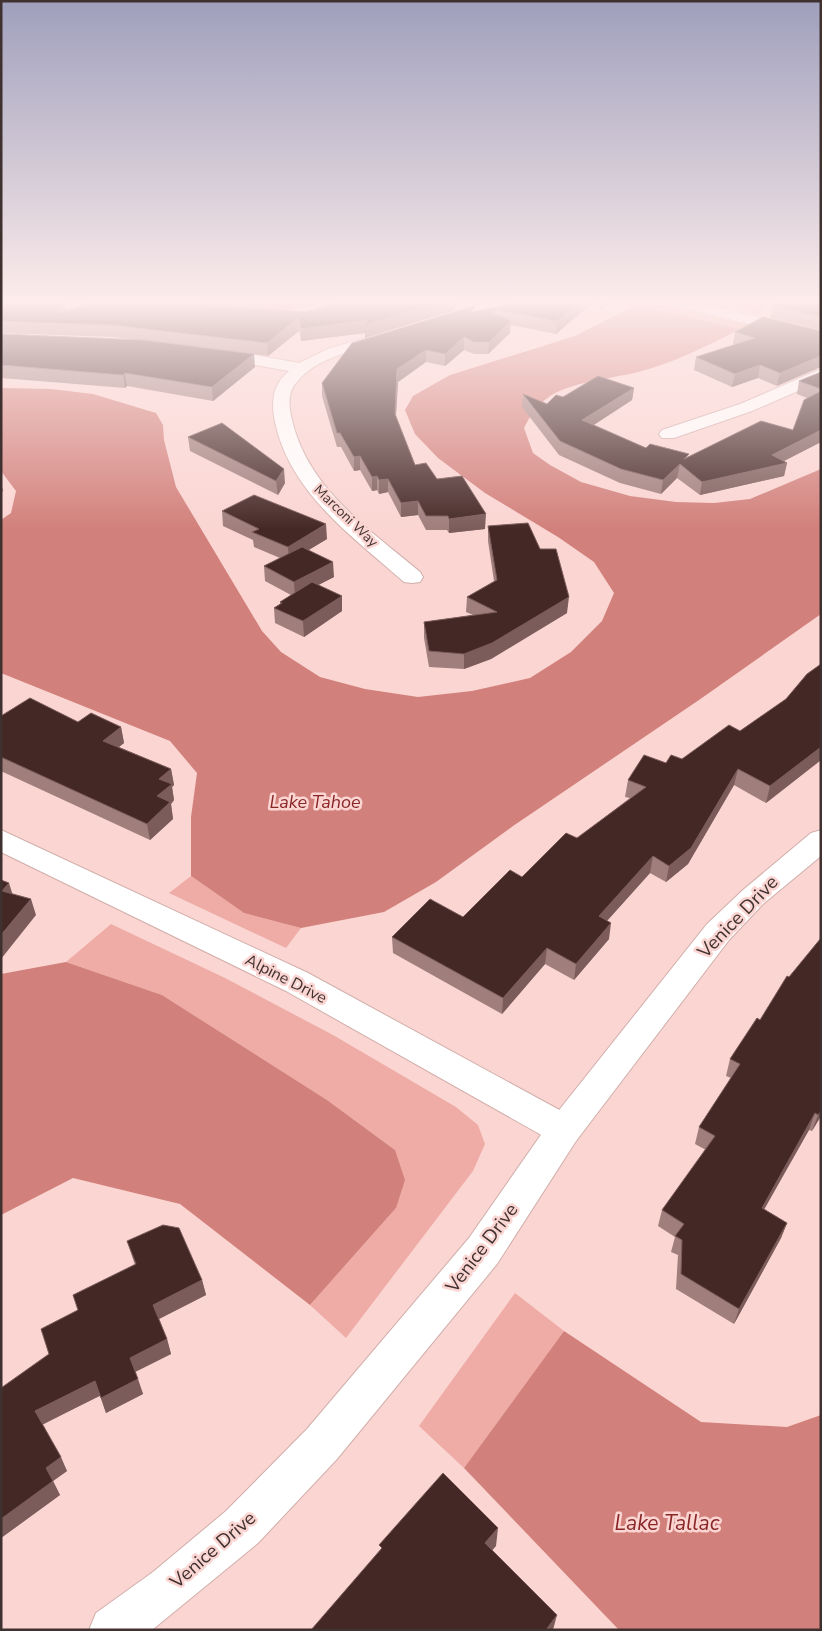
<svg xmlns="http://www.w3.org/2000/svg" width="822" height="1631" font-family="'Nunito Sans',sans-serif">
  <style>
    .green { fill: #efaca6 }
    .water { fill: #d2807b }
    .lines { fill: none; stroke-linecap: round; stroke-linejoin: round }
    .minor-casing { stroke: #d1aeaa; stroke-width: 2 }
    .tertiary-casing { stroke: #d1aeaa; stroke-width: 2 }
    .minor { fill: #fff; fill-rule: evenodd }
    .tertiary { fill: #fff; fill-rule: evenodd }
    .wall { fill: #9f7e7c }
    .shaded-wall { fill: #7b5c5a }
    .building { fill: #442826; stroke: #7b5c5a }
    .labels { text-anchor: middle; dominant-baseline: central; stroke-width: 5; stroke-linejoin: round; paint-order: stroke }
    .far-street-label { font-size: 14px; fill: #3f312f; stroke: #fad5d2 }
    .street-label { font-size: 16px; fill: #3f312f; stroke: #fad5d2 }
    .water-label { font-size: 18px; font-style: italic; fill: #892728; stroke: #fad5d2 }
    .near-street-label { font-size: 19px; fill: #3f312f; stroke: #fad5d2 }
    .near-water-label { font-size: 21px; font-style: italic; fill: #892728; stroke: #fad5d2 }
  </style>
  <rect width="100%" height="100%" fill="#fad5d2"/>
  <path class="green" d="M639 302 666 305 748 325 741 329 636 305Z
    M707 302H750L767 305 761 315Z
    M191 876 244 913 301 928 286 948 169 893Z
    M111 924 225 978 333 1035 456 1107 478 1125 485 1144 473 1171 346 1338 310 1305 396 1208 395 1150 327 1100 162 995 66 962Z
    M515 1293 564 1331 464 1468 419 1426Z"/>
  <path class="water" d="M84 302H328L266 314 142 303Z
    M636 305 741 329C708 345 674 363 638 372 610 379 575 381 550 396 537 405 531 414 524 428L533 453 550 465 581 482 630 496 676 502 714 503 750 499 821 469V614L699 700 513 826 436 882 384 912 301 928 244 913 191 876V817L197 773 170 741 1 673V520L11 513 16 491 1 471V388L51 389 93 394 156 413 163 425 164 440 176 487 262 631 281 652 320 677 365 689 418 697 472 691 530 678 571 652 602 621 614 593 594 562 558 537 485 493 438 458 415 434 405 410 413 396 450 375 575 336Z
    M66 962 162 995 327 1100 395 1150 405 1180 396 1208 310 1305 180 1204 73 1178 1 1215V974Z
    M564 1331 701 1422 787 1427 821 1415V1630H619L464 1468Z"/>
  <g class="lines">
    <defs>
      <path id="minor" d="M488 302H510L508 305 441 326 433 321 436 318Z
        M671 302H695L821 332V342L673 305Z
        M383 333 391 338 389 341C358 350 317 356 296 383 287 393 289 408 292 420 308 489 369 529 420 572L423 577 420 582 412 583 404 582C353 537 290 493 275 422 271 402 272 385 289 371L217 358 209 353 217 348 299 363 330 348Z
        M821 369V381L752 411 674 438H662L659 434 662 430 740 404Z
        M1 830 308 973 576 1119 582 1130 576 1141 564 1145 552 1141 286 991 1 852Z"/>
      <path id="tertiary" d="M821 830V856L763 904 729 940 576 1141 497 1264 337 1459 258 1543 152 1630H89L96 1613 153 1572 226 1511 307 1429 469 1238 552 1119 707 924 743 890 811 833Z"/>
    </defs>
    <use href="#minor" class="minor-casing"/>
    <use href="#tertiary" class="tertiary-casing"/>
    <use href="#minor" class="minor"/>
    <use href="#tertiary" class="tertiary"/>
  </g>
  <path class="wall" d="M1 302 65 310 141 304 306 312 341 302H456L455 310 365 338V333L301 341 299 331 268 356 227 351 255 367 213 401 127 386 125 388 1 378V334L137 340 114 337 1 333Z
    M521 302H593L556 334 510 325V333L488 354H474L464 350 445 366 426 362 398 382 396 416 415 465 437 479 485 529 449 533 447 530H426L418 515 401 517 388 492 379 494 377 490 372 491 360 470 354 471 341 447H337L322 396V383L476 311Z
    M599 302H608L600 310Z
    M821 302V330L770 318 773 306Z
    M821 331 777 386 758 378 732 387 694 370 696 357 735 345 733 344 735 332Z
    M821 372V442L784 461 787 463 784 476 700 495 677 478 661 494 620 483 559 455 522 407 523 394 547 404 563 397 634 388 632 400 594 425 646 448 689 457 793 430 807 398 797 394 799 381Z
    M188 437 285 483 278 495 190 451Z
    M222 511 327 539 308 550 334 577 318 585 342 596V611L304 637 275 623 274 608 280 604V602L291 595 265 581 264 566 280 558 254 547 253 540 223 526Z
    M488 526 567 613 491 659 464 669 429 667 424 638V622L473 615 466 612 467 597 494 581 488 541Z
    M821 664V760L766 803 734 785 688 864 666 882 650 873 607 921 609 939 574 980 545 964 502 1014 393 953 392 937 463 917 522 877 577 838 630 798 625 797 628 780 666 763 682 759 740 731 786 699Z
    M1 716 121 727 124 743 119 747 171 769 174 785 172 787 174 800 171 804 173 819 150 840 3 772 1 773Z
    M757 1018 821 1116 812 1131 809 1130 764 1209 787 1223 781 1238 734 1324 676 1289 678 1255 671 1252 675 1237 658 1226 662 1210 706 1150 695 1144 699 1127 731 1078 726 1076 730 1059Z
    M127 1241 202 1280 206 1295 159 1319 167 1339 171 1354 135 1372 143 1394 106 1413 100 1396 42 1424 67 1471 53 1481 60 1495 1 1538 49 1354 78 1310 135 1265Z"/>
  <path class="shaded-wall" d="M61 302H64L66 310 59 323 56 313Z
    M443 302H456L455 310 365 338V333L301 341V329Z
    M580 302H593L556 334 557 321Z
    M601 302H608L600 310Z
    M298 318 299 331 268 356 267 343Z
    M511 321 510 333 488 354 489 342Z
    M464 337V350L445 366V354Z
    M426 350V362L398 382 395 428 397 369Z
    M821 352V367L777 386 780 373Z
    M254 354 255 367 213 401 212 387Z
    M760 365 758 378 732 387 735 374Z
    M125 373 127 386 125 388 123 375Z
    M634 388 632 400 581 433 582 420Z
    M821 430V442L776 465 787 463 784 476 700 495 702 482 772 455Z
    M360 456V470L354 471V457Z
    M680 464 677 478 661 494 663 480Z
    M284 469 285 483 278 495 276 481Z
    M377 476V490L372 491V477Z
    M388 479V492L379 494V480Z
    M1 482 3 491 1 493Z
    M418 501V515L401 517V503Z
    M486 514 485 529 449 533V519Z
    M326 524 327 539 289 562 288 547Z
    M333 562 334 577 295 597 294 582Z
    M342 596V611L304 637 303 621Z
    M569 597 567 613 491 659 464 669V654Z
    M121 727 124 743 106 757 103 741Z
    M821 747V760L766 803 770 786Z
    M171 769 174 785 172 787 174 800 171 804 173 819 150 840 147 824 157 796 159 779Z
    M738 769 734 785 688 864 666 882 669 866Z
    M653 856 650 873 596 933 599 916Z
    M9 883 14 899 2 891Z
    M31 899 36 915 1 959V935Z
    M611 923 609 939 574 980 576 964Z
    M547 948 545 964 502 1014 503 998Z
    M821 1111V1116L812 1131 818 1115Z
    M815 1113 809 1130 756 1224 762 1208Z
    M787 1223 781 1238 734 1324 739 1309Z
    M202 1280 206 1295 157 1320 153 1305Z
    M167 1339 171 1354 135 1372 130 1358Z
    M138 1379 143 1394 106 1413 101 1398Z
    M95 1381 101 1395 42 1425 35 1411Z
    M61 1457 67 1471 53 1481 60 1495 1 1538V1519L46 1468Z
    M498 1528 496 1546 483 1561 485 1543Z
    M557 1615 553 1630H546Z"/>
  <path class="building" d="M1 302H61L56 313 96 302H134L141 304 143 302H163L306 312 341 302H443L364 325 368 320 301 329 298 318 267 343 112 325 1 321Z
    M521 302H580L557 321 497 310 493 313 511 321 489 342H474L464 337 445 354 426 350 397 369 395 414 415 465 426 463 437 479 462 476 486 514 449 519 448 516H426L418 501 401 503 388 479 379 480 377 476 372 477 360 456 354 457 340 433H337L322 383 352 343 474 306H476L471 312Z
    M777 302H821V317L773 306Z
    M763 317 821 331V356L780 373 760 365 735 374 696 357 755 338 735 332Z
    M1 334 143 340 254 354 212 387 125 373 123 375 1 365Z
    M821 372V389L799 381Z
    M598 376 634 388 582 420 646 448 650 444 689 454 684 459 761 421 793 430 804 400 821 391V430L772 455 787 463 702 482 680 464 663 480 621 469 560 441 523 394 547 404 556 395 563 397Z
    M222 423 284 469 276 481 188 437Z
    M254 495 326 524 288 547 252 532 259 529 222 511Z
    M528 523 540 549H556L569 597 492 643 464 654 429 651 424 622 497 612 467 597 497 580 488 526Z
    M302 547 333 562 294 582 264 566Z
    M312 582 342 596 303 621 274 608 282 603 280 602Z
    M821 664V747L770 786 738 769 691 848 669 866 653 856 599 916 611 923 576 964 547 948 503 998 392 937 430 899 463 917 510 870 522 877 566 833 577 838 646 787 628 780 644 755 666 763 671 755 682 759 729 725 740 731 786 699 807 674Z
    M30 698 78 722 91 713 121 727 103 741 171 769 159 779 172 784 157 796 170 802 147 824 1 757V716Z
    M1 880 9 883 2 891 31 899 1 935Z
    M821 938V1111L818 1115 815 1113 762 1208 787 1223 739 1309 681 1274 682 1240 675 1236 684 1224 662 1210 715 1136 699 1127 740 1064 730 1059 757 1018 760 1020 787 976 789 977Z
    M163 1225 179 1228 202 1280 153 1305 167 1339 130 1358 138 1379 101 1398 95 1381 35 1411 61 1457 46 1468 53 1481 1 1519V1388L49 1354 41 1329 78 1310 73 1295 136 1264 127 1241Z
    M443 1473 498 1528 485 1543 557 1615 546 1630H311L382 1548 379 1545Z"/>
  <linearGradient id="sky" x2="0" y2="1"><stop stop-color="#9f9fbc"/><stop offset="0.57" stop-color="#fdeceb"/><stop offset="1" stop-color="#fdeceb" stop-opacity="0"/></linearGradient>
  <rect width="822" height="530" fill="url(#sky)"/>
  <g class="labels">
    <g class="far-street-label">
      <text transform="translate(346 516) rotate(44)">Marconi Way</text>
    </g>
    <g class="street-label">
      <text transform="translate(286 979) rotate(27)">Alpine Drive</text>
    </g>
    <g class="water-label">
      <text x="315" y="802">Lake Tahoe</text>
    </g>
    <g class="near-street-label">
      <text transform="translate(738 917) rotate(-46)">Venice Drive</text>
      <text transform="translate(482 1248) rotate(-53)">Venice Drive</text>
      <text transform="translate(213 1550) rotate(-41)">Venice Drive</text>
    </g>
    <g class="near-water-label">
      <text x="667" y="1523">Lake Tallac</text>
    </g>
  </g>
  <rect width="822" height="1631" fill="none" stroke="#3f312f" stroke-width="5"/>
</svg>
